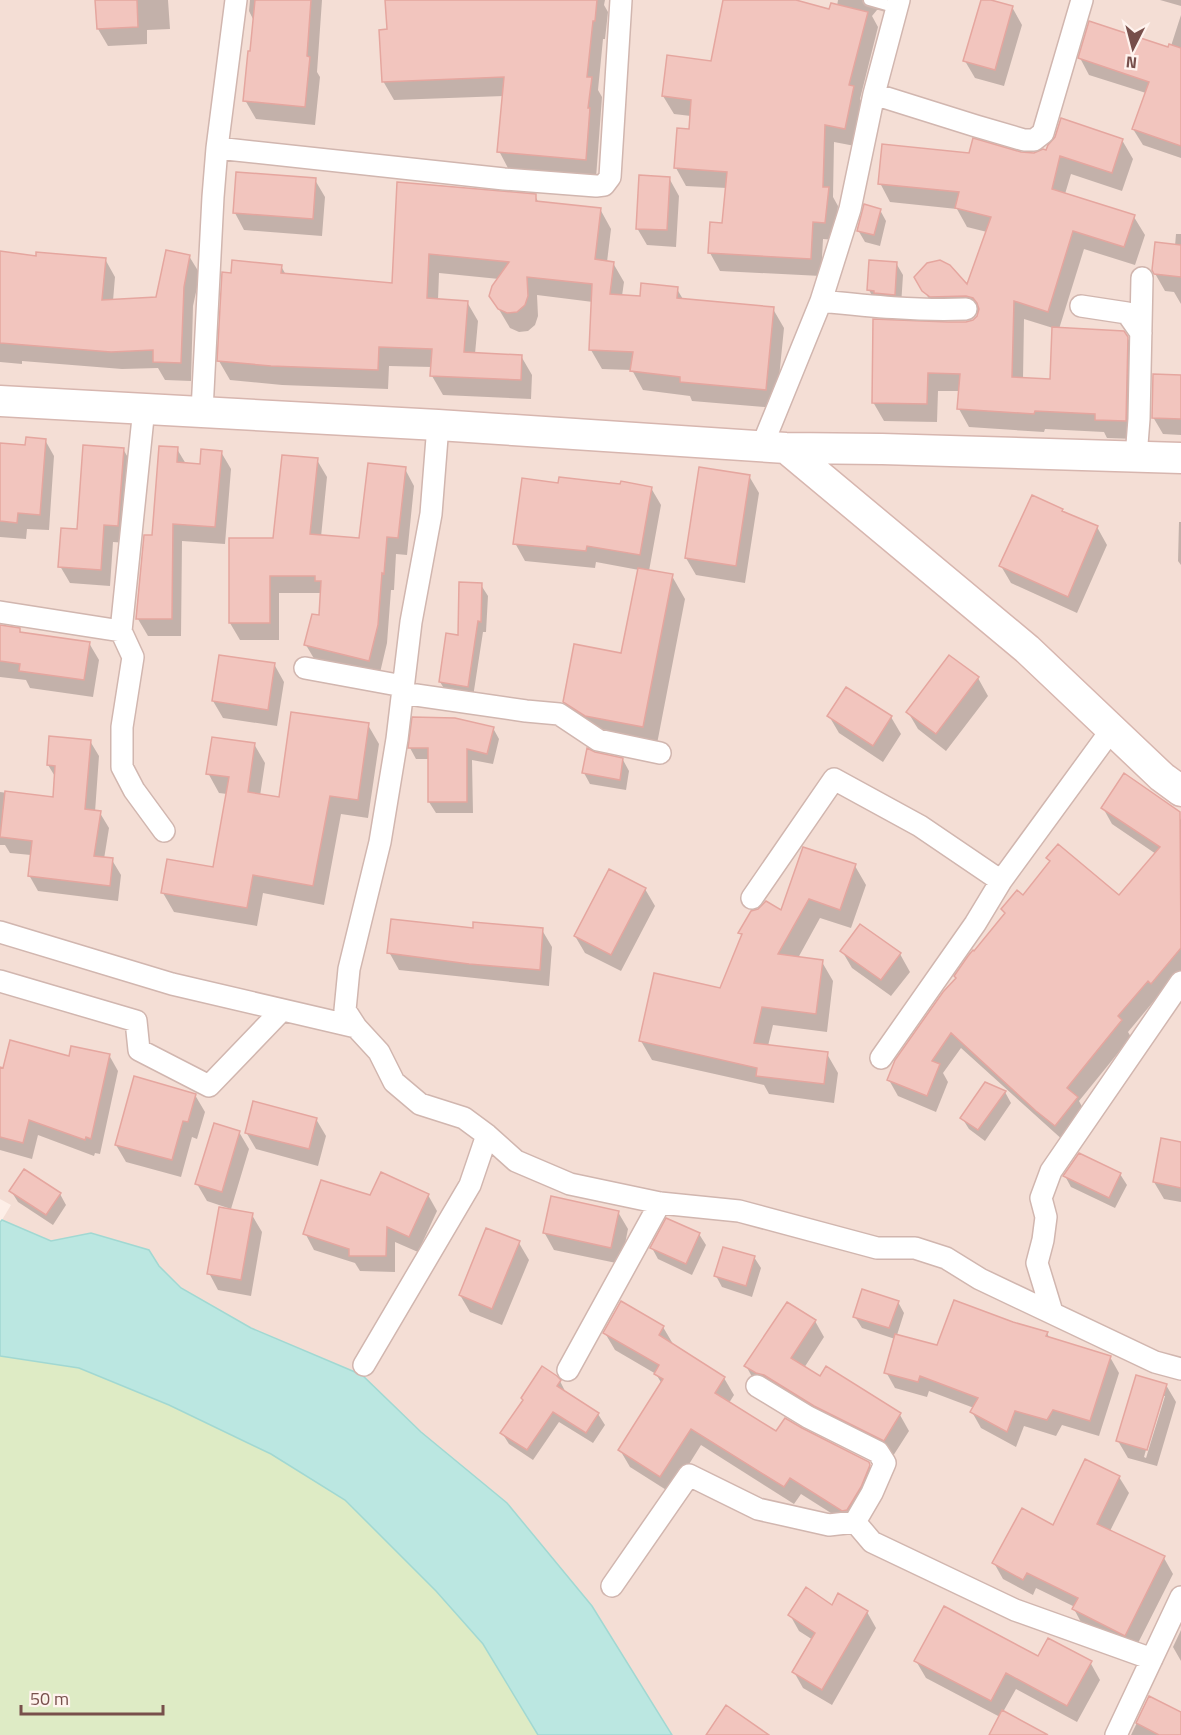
<svg xmlns="http://www.w3.org/2000/svg" width="1181" height="1735" font-family="'Titillium Web',sans-serif">
  <style>
    .residential { fill: #f4ded5 }
    .green { fill: #deebc5 }
    .water { fill: #bbe7e1; stroke: #a1d8d2; stroke-width: 1.5 }
    .shadow { fill: #0003; fill-rule: evenodd }
    .building { fill: #f2c5be; stroke: #e5a69f; stroke-width: 1.5 }
    .lines { fill: none; stroke-linecap: round; stroke-linejoin: round }
    .lane-casing { stroke: #d1b6af; stroke-width: 14 }
    .street-casing { stroke: #d1b6af; stroke-width: 24 }
    .secondary-casing { stroke: #d7b6af; stroke-width: 33 }
    .lane { stroke: #fff; stroke-width: 10 }
    .street { stroke: #fff; stroke-width: 21 }
    .secondary { stroke: #fff; stroke-width: 30 }
  </style>
  <rect width="100%" height="100%" fill="#fdeee7"/>
  <path class="residential" d="M0 0H1181V1735H672L592 1606 507 1503 421 1432 362 1375 251 1328 181 1288 159 1266 149 1250 91 1233 51 1241 2 1220 11 1205 0 1199Z"/>
  <path class="green" d="M0 1356 79 1368 169 1405 271 1454 345 1500 436 1591 483 1644 538 1735H0Z"/>
  <path class="water" d="M2 1220 51 1241 91 1233 149 1250 159 1266 181 1288 251 1328 362 1375 421 1432 507 1503 592 1606 672 1735H538L483 1644 436 1591 345 1500 271 1454 169 1405 79 1368 0 1356V1222Z"/>
  <path class="shadow" d="M97 0H168L170 29 147 30V44L108 46 98 29Z
    M250 0H322L317 72 320 77 315 125 256 119 245 100 254 21 249 11Z
    M386 0H605L604 5 608 12 605 39H603L598 90 602 97 596 178 509 170 499 151 504 96 394 100 383 81 388 31Z
    M725 0H790L830 11 837 6 838 0H889L884 5 882 10H877L872 16 878 27 860 99 863 105 855 146 834 142 833 197 838 206 835 240 823 239 821 276 720 271 710 253 723 224 727 188 686 186 676 168 690 131 691 116 674 114 663 96 712 62Z
    M982 0 1012 7 1022 25 1004 86 975 78 965 61Z
    M1160 0H1181V6Z
    M1181 15V158L1143 145 1133 129 1146 93 1089 75 1080 58 1169 49 1171 46Z
    M1122 140 1133 159 1122 191 1071 174 1065 194 1134 217 1145 235 1135 265 1084 249 1059 329 1127 337 1138 357 1136 439 1107 438 1104 432 1045 429 1044 432 969 427 959 409 960 391H938L937 422 884 421 873 402 967 323 974 321 980 314 942 315 935 309 916 277 968 287 987 232 967 227 957 209 890 202 880 183 970 154H1034ZM1024 319 1053 328 1051 381 1023 379Z
    M669 178 679 196 676 247 647 245 637 228Z
    M315 180 325 197 322 236 244 230 235 213Z
    M399 184 535 196 539 203 600 209 611 229 607 262 613 263 624 282 622 296 641 297 677 289 684 301 773 309 784 328 776 408 692 401 690 396 643 390 632 370 602 369 591 350 593 302 537 295 538 316 535 325 528 331 519 332 510 328 491 296 499 279 439 273 438 300 467 302 478 321 475 354 521 356 532 375 531 399 443 395 432 376V367L389 366 388 389 282 385 230 380 219 361 232 274 281 266 286 275 393 285Z
    M880 210 886 221 880 246 865 242 858 230Z
    M1176 234H1181V304L1174 292 1165 291 1153 270 1175 246Z
    M0 252 37 258 105 259 115 277 113 301 157 298 189 256 200 274 193 306 191 381 165 380 158 368 122 369 22 361V364L0 362Z
    M896 263 903 275 901 306 875 301 869 290Z
    M1181 377V435L1163 434 1153 417Z
    M45 440 54 456 49 530 27 529 26 539 0 537V444L27 447Z
    M123 449 133 466 127 543 113 542 110 586 70 583 60 566Z
    M177 449 186 464 201 465 221 452 231 469 225 544 182 541 181 636H148L138 619 153 536Z
    M317 460 327 477 321 537 361 540 405 469 414 486 407 555 396 554 394 590H391L387 643 379 677 316 662 306 645 320 617 322 593H279V640H240L230 623Z
    M749 476 759 493 745 583 696 575 686 558Z
    M651 488 661 505 649 571 672 576 685 599 656 749 578 725 564 702 622 655 639 570 596 562 595 568 525 561 515 543Z
    M1062 510 1064 513 1097 527 1107 545 1077 613 1011 583 1001 566Z
    M1179 522H1181V565L1178 561Z
    M481 585 488 596 486 632H483L473 697 447 693 440 682Z
    M0 625 19 629 22 634 89 643 99 660 93 697 30 688 26 680 0 677Z
    M949 657 978 678 988 696 946 751 918 729 908 712Z
    M274 664 284 682 277 726 223 718 213 701Z
    M847 689 891 717 901 734 883 762 839 733 829 716Z
    M368 725 379 744 368 818 341 814 324 905 263 893 257 926 174 912 163 893 214 869 227 794 219 793 208 773 254 744 265 763 260 796 280 799Z
    M493 728 499 739 493 764 472 760 473 813H436L429 802V759H416L410 748Z
    M90 741 99 756 95 812 100 813 109 828 104 859 112 860 121 875 118 901 38 891 29 875 31 855 10 853 5 845H0V792L54 799 56 778 48 765Z
    M623 760 629 771 626 790 590 784 584 773Z
    M1103 808 1175 810 1181 820V975L1161 999 1158 996 1128 1032 1131 1037 1079 1101 1086 1114 1065 1142 961 1048 943 1073 948 1082 936 1112 898 1096 889 1080 957 979 1006 914 1003 910 1023 897 1050 863 1048 858 1119 897 1156 854 1112 824Z
    M855 866 866 885 851 928 820 918 798 958 822 962 833 981 827 1032 773 1025 768 1046 827 1054 838 1073 834 1103 769 1094 764 1085 652 1060 641 1041 721 990 742 936 740 933 782 912Z
    M645 889 655 906 621 971 585 953 575 936Z
    M474 930H542L552 947 549 986 399 970 389 952Z
    M842 951 900 954 910 972 891 996 852 968Z
    M109 1055 118 1071 100 1154 95 1153 94 1156 38 1135 32 1159 0 1150V1068L4 1070 70 1057Z
    M1005 1092 1011 1103 985 1141 969 1129 962 1118Z
    M195 1095 205 1112 197 1139 192 1137 181 1177 126 1162 116 1145Z
    M316 1119 326 1136 318 1166 256 1149 246 1132Z
    M239 1132 249 1149 231 1209 207 1201 197 1184Z
    M1181 1144V1202L1164 1199 1154 1182Z
    M1120 1174 1127 1185 1115 1208 1071 1187 1065 1176Z
    M11 1191 60 1194 66 1205 53 1225 18 1202Z
    M428 1195 437 1211 418 1252 395 1242V1272L360 1271 355 1263 314 1250 305 1233 371 1197Z
    M618 1212 628 1229 621 1264 554 1250 544 1232Z
    M252 1215 262 1232 251 1296 218 1290 209 1273Z
    M699 1234 706 1245 692 1275 658 1259 652 1248Z
    M519 1243 529 1260 502 1325 470 1312 460 1295Z
    M754 1257 761 1268 752 1297 722 1287 716 1276Z
    M898 1302 904 1313 897 1335 938 1347 1013 1324 1047 1333 1050 1339 1110 1357 1119 1373 1099 1436 1062 1425 1056 1436 1024 1426 1016 1447 981 1428 972 1412 974 1408 929 1391 927 1397 895 1388 886 1372 895 1339 862 1328 855 1317Z
    M815 1321 824 1337 804 1368 820 1378 900 1415 909 1431 893 1456 825 1422 755 1382 746 1366Z
    M663 1327 673 1344 724 1378 734 1395 729 1403 777 1433 868 1463 878 1481 853 1527 801 1494 794 1504 701 1445 671 1493 630 1467 620 1450 662 1384 656 1374 615 1350 605 1333Z
    M560 1381 566 1393 598 1414 605 1425 593 1443 559 1422 533 1460 509 1444 502 1433Z
    M1166 1385 1176 1402 1157 1466 1128 1458 1118 1441ZM1161 1396H1165L1146 1458 1144 1457Z
    M1119 1477 1129 1493 1110 1531 1164 1558 1173 1574 1134 1651 1083 1626 1074 1609 1075 1607 1036 1588 1033 1595 1003 1579 994 1563 1053 1527Z
    M832 1607 867 1612 876 1628 832 1705 803 1688 794 1672 813 1640 799 1631 790 1615Z
    M1181 1630V1661L1173 1647Z
    M1039 1658 1090 1662 1100 1680 1077 1722 1016 1689 1003 1712 1045 1735H991L1000 1717 926 1678 916 1661Z
    M1149 1698 1181 1713V1735H1131Z"/>
  <path class="building" d="M95 0H137L138 27 97 29Z
    M255 0H311L307 56 310 57 305 107 243 101 248 51H250Z
    M385 0H597L595 21H593L587 77H592L588 108H590L586 160 497 152 504 77 382 82 379 30 387 29Z
    M723 0H796L829 9 831 3 868 12 849 85 854 86 845 129 825 125 823 187H829L825 223 813 222 811 259 708 253 710 222 722 223 727 172 674 168 677 128 689 129 691 100 662 96 667 55 711 61Z
    M981 0H991L1013 6 995 70 963 61Z
    M1089 21 1168 47 1169 44 1181 48V146L1132 129 1149 82 1078 58Z
    M1061 118 1123 139 1112 173 1060 156 1052 189 1135 215 1124 247 1073 231 1048 312 1014 301 1012 377 1050 379 1052 327 1124 331 1128 337 1126 421 1095 420V414L1035 411 1034 414 957 409 960 374 928 373 927 404 872 403 873 319 948 322H966L973 320 977 316 979 309 977 303 973 298 966 296 930 297 922 291 914 277 927 263 940 260 950 265 967 284 991 217 955 208 959 192 878 184 882 144 969 153 973 138 1021 152 1034 153 1043 149 1046 150 1048 145 1055 137Z
    M236 172 316 178 313 219 233 213Z
    M639 175 670 177 667 230 636 229Z
    M397 182 536 194V201L601 208 595 259 614 262 610 294 640 296 641 283 678 287 677 298 774 307 766 390 680 382V377L630 371 633 352 589 350 592 284 527 277 528 296 525 305 517 312 507 313 498 309 489 296 492 286 509 262 429 254 427 298 468 301 464 352 522 355 521 380 430 376 432 349 379 347 378 370 271 366 217 361 222 272 231 273 232 260 282 265 281 273 392 283Z
    M864 204 881 209 874 235 857 231Z
    M1155 242 1181 245V277L1154 274 1152 270Z
    M166 250 190 255 184 287 181 363 153 362V350L111 352 0 343V251L36 256V252L106 258 102 300 156 297Z
    M869 260 897 262 895 295 874 293V291L867 290Z
    M1153 374 1181 375V419L1152 418Z
    M26 437 46 439 40 515 18 513 17 523 0 521V443L25 445Z
    M83 445 124 448 118 526 104 525 101 570 58 567 61 528 77 529Z
    M159 446 178 447 177 462 200 464 201 449 222 451 215 527 173 524 172 619H136L144 535H152Z
    M282 455 318 458 310 534 359 538 368 463 406 467 398 538 387 537 384 574 382 573 378 625 369 661 304 645 312 614 319 615 321 581H315V576H270V623H229V538H273Z
    M699 467 750 475 736 566 685 558Z
    M559 477 620 484 621 481 652 487 640 555 587 546 586 551 513 544 522 478 558 483Z
    M1032 495 1063 509 1062 511 1098 526 1068 597 999 566Z
    M638 568 673 574 643 727 585 716 563 702 574 644 621 653Z
    M459 582 482 583 481 622 478 621 468 687 439 682 446 633 458 635Z
    M0 625 20 628V632L90 642 84 680 19 671 20 664 0 661Z
    M219 655 275 663 268 710 212 701Z
    M949 655 979 677 936 734 906 712Z
    M846 687 892 716 873 746 827 716Z
    M291 712 369 723 358 800 330 796 313 886 253 875 247 908 161 893 167 859 213 867 229 777 206 774 212 737 255 743 248 792 279 797Z
    M412 717 455 718 494 727 487 754 467 749V802H428V748H408Z
    M49 736 91 740 85 809 101 811 94 856 113 858 110 886 28 876 32 841 0 837 5 791 53 797 55 766 47 765Z
    M587 748 595 752 623 758 620 780 582 773Z
    M1124 773 1180 812 1181 948 1151 984 1148 981 1118 1016 1122 1020 1067 1088 1078 1097 1055 1126 1036 1111 951 1033 932 1061 940 1064 927 1096 887 1080 895 1060 943 992 956 978 954 976 968 956 973 950 974 951 1005 913 1001 909 1017 890 1023 895 1050 861 1046 858 1058 844 1119 895 1160 847 1101 808Z
    M803 847 856 864 840 910 809 899 778 954 823 960 816 1014 762 1007 754 1043 828 1052 824 1084 756 1076 757 1068 639 1041 654 973 720 988 742 934 738 933 751 911 758 909 766 901 781 910Z
    M609 869 646 888 611 955 574 936Z
    M391 919 473 928V922L543 928 540 970 469 964 387 953Z
    M860 924 901 953 881 980 840 951Z
    M10 1040 69 1056 71 1046 110 1054 91 1139 86 1137 85 1140 29 1120 23 1143 0 1137V1067L3 1068Z
    M134 1076 196 1094 188 1122 183 1121 172 1160 115 1145Z
    M985 1082 1006 1091 978 1130 960 1118Z
    M253 1101 317 1118 309 1149 245 1133Z
    M214 1123 240 1131 222 1192 195 1184Z
    M1161 1138 1181 1142V1188L1153 1182Z
    M1079 1153 1121 1173 1109 1198 1063 1176Z
    M24 1169 61 1193 46 1215 9 1191Z
    M381 1172 429 1194 409 1237 387 1227 386 1256H349V1249L303 1234 321 1180 370 1195Z
    M551 1196 619 1211 611 1248 543 1233Z
    M219 1207 253 1213 241 1280 207 1274Z
    M666 1218 700 1233 686 1264 650 1248Z
    M486 1228 520 1241 492 1309 459 1295Z
    M723 1247 755 1256 746 1286 714 1276Z
    M862 1289 899 1301 889 1328 853 1317Z
    M954 1300 1013 1322 1048 1332 1046 1336 1111 1356 1090 1421 1053 1410 1047 1420 1015 1411 1007 1432 970 1412 978 1398 920 1376 918 1382 884 1373 895 1334 937 1345Z
    M621 1301 664 1326 659 1335 725 1377 715 1393 776 1431 785 1418 802 1428 869 1462 870 1465 861 1487 847 1510 842 1511 790 1478 784 1487 691 1429 660 1477 618 1450 663 1379 654 1374 659 1365 603 1333Z
    M787 1302 816 1320 791 1358 820 1376 826 1366 901 1413 884 1441 814 1406 764 1375 756 1373 744 1366Z
    M542 1366 557 1376 561 1380 557 1386 599 1413 586 1433 553 1412 527 1450 500 1433 523 1400 521 1398Z
    M1136 1375 1167 1384 1147 1450 1116 1441Z
    M1085 1459 1120 1476 1097 1524 1165 1556 1125 1636 1072 1609 1078 1598 1027 1573 1023 1580 992 1563 1022 1508 1053 1525Z
    M806 1587 832 1605 838 1593 868 1611 822 1690 792 1672 815 1633 788 1615Z
    M944 1606 1038 1656 1048 1638 1092 1661 1067 1706 1006 1673 991 1701 914 1661Z
    M1149 1696 1181 1712V1735H1159L1136 1723Z
    M726 1705 769 1735H706Z
    M1002 1710 1048 1735H989Z"/>
  <g class="lines">
    <defs>
      <path id="lane" d="M869 0 897 8"/>
      <path id="street" d="M874 94 976 126 1024 140H1034L1043 133 1082 0
        M217 148 504 179 596 186 604 185 610 177 621 0
        M821 301C869 306 917 311 966 309
        M1081 306 1127 313 1141 333
        M144 408 121 631 133 657 122 727V767L134 790 164 831
        M202 411 213 197 217 148 236 0
        M438 425 431 514 411 622 397 739 380 842 349 969 345 1010 356 1027 379 1052 394 1082 420 1104 464 1118 487 1135 516 1161 570 1184 660 1203 739 1211 877 1248H915L946 1258 980 1279 1155 1362 1181 1369
        M762 446 821 301 850 209 874 94 899 0
        M1136 457 1139 419 1142 278
        M0 612 121 631
        M305 668 403 686
        M402 693 526 711 559 714 598 740 660 753
        M752 898 834 779 920 826 1001 881
        M0 932 172 984 356 1027
        M0 981 136 1021 139 1050 209 1086 282 1010
        M881 1058 975 924 1001 881 1112 729
        M1052 1312 1037 1263 1043 1240 1046 1217 1041 1198 1051 1171 1181 982
        M364 1365 470 1185 487 1135
        M568 1370 660 1203
        M757 1386 808 1417 878 1452 885 1463 872 1493 855 1522 872 1542 1015 1610 1152 1659
        M612 1586 689 1475 758 1509 829 1525 855 1522
        M1116 1735 1181 1597"/>
      <path id="secondary" d="M0 401 438 425 786 448 882 449 1181 458
        M786 448 1027 649 1162 777 1181 791"/>
    </defs>
    <use href="#lane" class="lane-casing"/>
    <use href="#street" class="street-casing"/>
    <use href="#secondary" class="secondary-casing"/>
    <use href="#lane" class="lane"/>
    <use href="#street" class="street"/>
    <use href="#secondary" class="secondary"/>
  </g>
  <g transform="translate(1133 48) rotate(186)" stroke="#fff3ee" stroke-width="4.5" paint-order="stroke">
  <path d="M0-4.5L10 22L0 15L-10 22Z" fill="#774f4b"/>
  <text y="-9" font-size="16" font-weight="bold" text-anchor="middle" fill="#774f4b">N</text>
  </g>
  <path d="M21 1705v9h142v-9" fill="none" stroke="#774f4b" stroke-width="3"/>
  <text x="30" y="1705" font-size="18" fill="#774f4b" stroke="#fff3ee" stroke-width="4.5" paint-order="stroke">50 m</text>
</svg>
